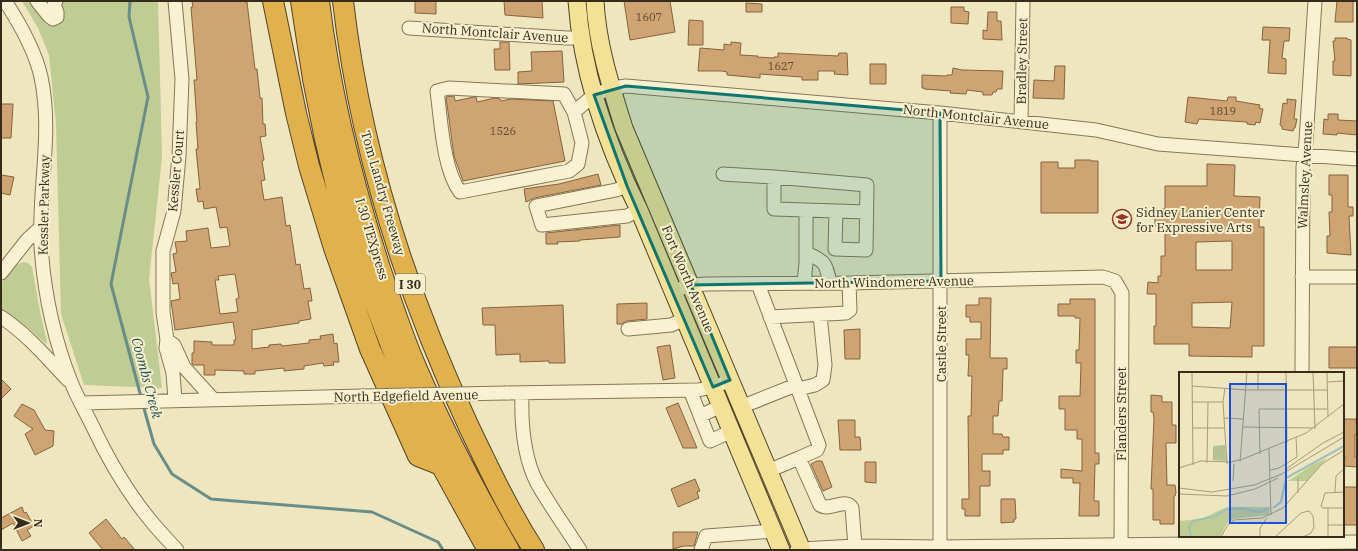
<svg xmlns="http://www.w3.org/2000/svg" width="1358" height="551" font-family="'IBM Plex Serif',serif">
  <style>
    .green { fill: #bfcc93 }
    .lines { fill: none; stroke-linecap: round; stroke-linejoin: round }
    .stream { stroke: #698e89; stroke-width: 3 }
    .building { fill: #cea473; stroke: #87633c; fill-rule: evenodd }
    .minor-casing { stroke: #877657; stroke-width: 15 }
    .major-casing { stroke: #54432b; stroke-width: 19 }
    .highway-casing { stroke: #54432b; stroke-width: 22 }
    .minor { stroke: #f9f2d2; stroke-width: 13 }
    .major { stroke: #f3e195; stroke-width: 17 }
    .highway { stroke: #e1b14c; stroke-width: 20 }
    .minor-bridge-casing { stroke: #877657; stroke-width: 15; stroke-linecap: butt }
    .minor-bridge { stroke: #f9f2d2; stroke-width: 13 }
    .marked { fill: #0f766e; fill-opacity: 0.2; stroke: #0f766e; stroke-width: 3; stroke-linejoin: round }
    .labels { text-anchor: middle; dominant-baseline: central; stroke-width: 4; stroke-linejoin: round; paint-order: stroke }
    .number-label { font-size: 11px; fill: #5c4a32 }
    .shield { fill: #f6efce; stroke: #706651; stroke-width: 1 }
    .shield-label { font-size: 12px; font-weight: bold; fill: #362c1c }
    .street-label { font-size: 13px; fill: #362c1c; stroke: #f6efce }
    .poi-label { font-size: 13px; fill: #362c1c; stroke: #f6efce; text-anchor: start }
    .water-label { font-size: 14px; font-style: italic; fill: #2b5456; stroke: #f6efce }
    .inset-river { fill: none; stroke: #a2c0bb; stroke-width: 2 }
    .inset-road { fill: none; stroke: #a49c7d; stroke-width: 1 }
    .view { fill: #1d4ed8; fill-opacity: 0.15; stroke: #1d4ed8; stroke-width: 2 }
    .inset-edge { fill: none; stroke: #362c1c; stroke-width: 2 }
  </style>
  <rect width="100%" height="100%" fill="#eee6be"/>
  <path class="green" d="M22 1H158L162 157 149 279 162 388 84 385 61 314 56 124 49 55 38 28Z
    M23 262 28 263 32 267 40 312 47 342 46 344 27 327 1 309V283L17 265Z"/>
  <g class="lines">
    <path class="stream" d="M130 1 129 17 148 97 111 284 141 397
      M143 405 154 444 172 474 211 499 372 512 438 542 443 550"/>
  </g>
  <path class="building" d="M192 1H244L245 2H247L255 69H257L260 98H262L263 124H265L266 136 260 137 264 160 262 161 265 180 261 181 264 200 282 197 286 226 290 225 296 265 300 264 304 289 310 288 312 301H308L311 319 299 321V323L252 330V349L269 347V345L281 344 282 346 309 343V340L321 339 320 336 333 334 334 344 337 343 339 362H333L334 365 324 366 323 363 304 366V369L284 371V368L255 371V374H244V371L215 370V375H204V365H193L192 363V353H194V341L212 342V345H234V340H236L233 322 175 330 171 301 180 299 178 283 173 284 171 273 176 272 173 254 177 253 175 242 187 241 186 231 208 228 211 248 230 246 227 227 220 228 216 207 204 209 203 201 198 202 196 189H200L196 149H198L196 122H197L194 80H197L191 7H193ZM235 274 239 298 236 299 238 312 220 314 215 280H219L218 276Z
    M415 1H436V14L415 13Z
    M504 1H542L543 18 505 15Z
    M624 1H670L675 32 630 40Z
    M1337 1H1353V22H1335Z
    M746 3 762 4V12H746Z
    M951 7H964V11L969 12 968 24 951 23Z
    M988 12H997V21H1001L1002 40 983 39V30L987 31Z
    M689 20 703 21V45H688Z
    M1263 27 1290 28 1289 41H1284L1282 58 1286 59V74L1268 73 1270 40H1262Z
    M1335 38H1347V39L1351 40V76L1333 75V61H1335L1333 41H1335Z
    M500 42H509L510 70H495L494 49H500Z
    M731 42 741 43 740 55 758 56 757 57 774 58V57H778V53L838 56 839 53H847L848 75 834 74 835 71H818V80H802V77L760 74V78L727 75V72L722 71H698L700 48 724 50V44L731 45Z
    M562 51 564 82 518 84V72L532 71 531 52Z
    M870 64H886V84H870Z
    M1055 66H1065L1064 99 1033 98 1034 80 1054 81Z
    M953 68 962 70 1003 71 1002 89H997L996 92H993L992 95H983V92L967 90 966 94 950 93 951 91 924 89V88H922V75L946 76 947 75H952Z
    M454 96 455 101 474 97H476L477 102 495 98 500 99 501 101 511 99 553 101 565 161 463 181 454 156 446 97Z
    M1188 97 1227 101 1228 97H1236V101L1260 105 1259 108 1263 109 1260 123 1256 122 1255 125 1247 124V122L1199 119 1197 124 1185 122Z
    M1287 99 1296 100 1294 119H1297L1295 128H1294L1293 131 1282 129V126L1280 125 1283 103 1287 104Z
    M1 104H13L11 138H1Z
    M1328 114H1338V120L1357 121V135L1337 133V135L1323 134 1324 119 1328 120Z
    M1075 160H1091V161H1098V213H1041V162H1058V168H1075Z
    M1207 164 1235 165 1234 196 1260 197 1259 227H1264V346H1252V357L1189 356V344H1154V326H1156V294H1147L1148 282 1158 283V276H1161V256H1165V226H1155V209H1165V186H1207ZM1232 241V270H1196V242ZM1232 302 1230 328 1192 327V303Z
    M598 174 601 185 534 198 526 202 524 189 559 184Z
    M1 175 14 177 10 195 1 193Z
    M1329 175H1348V207H1353V216H1349L1351 255 1327 253V236H1330L1329 212H1332V195H1329Z
    M620 225V237L580 240V241L557 242 558 244H546V233Z
    M979 298H991L990 358H1007V369H1003L1002 401H999L998 416H993V434H1002L1003 437H1009V450H1003V454H982V471H990V486H980V516H965V509H962V499H969L968 416H971L972 376H968L969 355H966V339H981V322H970V317H966V305H979Z
    M1070 299H1095V453H1099V464H1095L1094 501H1099V516H1079L1080 483H1073V478H1061V469L1082 471V439H1077V430H1065V409H1059V396H1080L1081 363H1076V350H1079L1080 318H1075V316H1058V304H1070Z
    M647 303V319L627 321 622 324H617V304Z
    M563 305 565 363H549V361L520 362V354L496 355 495 325H483L482 308Z
    M860 329V359H845L844 330Z
    M670 345 675 378 663 380 657 347Z
    M1329 347H1357V368H1329Z
    M1 379 11 389 1 399Z
    M1151 395 1162 396V402H1172V425H1176V443H1166L1167 485H1175L1176 492 1175 496H1174V524H1160V520H1153V489H1151L1154 418 1153 412H1151Z
    M678 403 697 448H683L666 408Z
    M22 404 34 410 45 430 54 431 53 446 35 455 25 434 33 429 14 416Z
    M1343 419H1356L1357 434H1355V457H1357V467L1344 466 1345 457H1343Z
    M838 420H855V437H860L861 450H840Z
    M817 461H822L832 487 823 491 811 464Z
    M865 462H876V483L865 482Z
    M695 479 700 491 697 492 699 498 678 507 671 489Z
    M1343 487H1357V525H1343Z
    M1001 499H1015L1016 519H1014V522L1001 523Z
    M22 507 24 513 26 512 34 526 27 530 31 536 22 541 13 523 1 530V518Z
    M106 519 122 539 124 537 135 550H103L89 533Z
    M673 532H698L694 546H684L673 549Z"/>
  <g class="lines">
    <defs>
      <path id="minor" d="M5 1C20 24 35 50 41 77 53 133 38 190 41 246 44 292 54 339 71 382 77 397 85 411 92 425 108 459 127 492 151 521 159 531 168 540 177 550
        M37 1 49 16 53 19 57 17V12L54 5 56 1
        M409 28 567 38H581
        M574 112 582 143 578 164 569 171 460 192C443 169 441 120 437 91L449 88 564 94 574 112 594 95 612 88 626 86 940 113 1096 130 1158 144 1357 159
        M1021 122 1023 1
        M723 174 774 177
        M627 186 616 190 536 206 542 225 627 216 639 210
        M836 211 866 212
        M806 253C825 261 826 263 830 283
        M1 273 27 240 41 227
        M1302 277H1357
        M804 283 806 263V210L774 209V177L867 185 866 250 835 249 836 211 806 210
        M758 284 819 445 817 450 799 458 820 505C830 512 845 497 852 508L855 546
        M682 288 691 285 707 284 849 283 1103 277 1115 281 1122 293 1121 550
        M1 317C27 334 47 358 68 380
        M770 317 846 313 850 310 849 283
        M628 329 671 325 685 319
        M167 340 174 345 184 367 213 399
        M1302 373 1303 167 1306 141 1315 1
        M798 389 815 385 823 380 825 365 820 315
        M690 390 710 441 732 431
        M506 393 698 390 713 387 721 384
        M522 393C521 423 523 456 537 483 550 506 566 528 580 550
        M175 400 173 373 166 348 167 340 163 312V251L174 211 179 156 182 79 175 1
        M81 403 362 396
        M741 407 796 385
        M700 416 721 406
        M768 471 799 458
        M701 550 706 536 774 531
        M797 550 801 549 855 546 940 547 1357 542
        M940 550V113"/>
      <path id="major" d="M577 1C582 74 607 145 639 210L781 550
        M595 1C597 44 611 87 624 128L802 550"/>
      <path id="highway" d="M273 1 296 113 309 166 334 248 370 349 418 456 441 465
        M301 1 313 79 325 139 339 198 357 256 401 372 441 465 488 550
        M319 1C330 92 352 181 380 268 391 301 402 335 416 367 443 430 475 491 509 550
        M343 1C360 149 406 293 469 427 489 469 509 511 534 550"/>
    </defs>
    <use href="#minor" class="minor-casing"/>
    <use href="#major" class="major-casing"/>
    <use href="#highway" class="highway-casing"/>
    <use href="#minor" class="minor"/>
    <use href="#major" class="major"/>
    <use href="#highway" class="highway"/>
    <defs>
      <path id="minor-bridge" d="M362 396 506 393"/>
    </defs>
    <use href="#minor-bridge" class="minor-bridge-casing"/>
    <use href="#minor-bridge" class="minor-bridge"/>
  </g>
  <path class="marked" d="M626 86 940 113 941 281 691 285 730 380 713 387 627 186 594 95Z"/>
  <defs>
    <symbol id="school-ring" viewBox="-11 -11 22 22"><circle r="9.5" fill="#f6efce" stroke="#973226" stroke-width="1.5"/><path d="M0-5L7-2L0 1L-7-2ZM-4 1L0 2.5L4 1V4Q0 6-4 4Z" fill="#973226"/></symbol>
  </defs>
  <g fill-rule="evenodd">
    <use href="#school-ring" x="1111" y="208" width="22" height="22"/>
  </g>
  <g class="labels">
    <g class="number-label">
      <text x="649" y="17">1607</text>
      <text x="781" y="66">1627</text>
      <text x="1223" y="111">1819</text>
      <text x="503" y="131">1526</text>
    </g>
    <rect class="shield" x="395" y="274" width="30" height="20" rx="3"/>
    <g class="shield-label">
      <text x="410" y="284">I 30</text>
    </g>
    <g class="street-label">
      <text transform="translate(495 33) rotate(4)">North Montclair Avenue</text>
      <text transform="translate(1022 61) rotate(-89)">Bradley Street</text>
      <text transform="translate(976 117) rotate(6)">North Montclair Avenue</text>
      <text transform="translate(176 171) rotate(-85)">Kessler Court</text>
      <text transform="translate(1305 175) rotate(-87)">Walmsley Avenue</text>
      <text transform="translate(383 193) rotate(74)">Tom Landry Freeway</text>
      <text transform="translate(44 205) rotate(-89)">Kessler Parkway</text>
      <text transform="translate(372 239) rotate(73)">I 30 TEXpress</text>
      <text transform="translate(688 279) rotate(67)">Fort Worth Avenue</text>
      <text transform="translate(894 282) rotate(-1)">North Windomere Avenue</text>
      <text transform="translate(941 344) rotate(-90)">Castle Street</text>
      <text transform="translate(406 396) rotate(-1)">North Edgefield Avenue</text>
      <text transform="translate(1121 414) rotate(-90)">Flanders Street</text>
    </g>
    <g class="poi-label">
      <text x="1136" y="212">Sidney Lanier Center<tspan x="1136" dy="15">for Expressive Arts</tspan></text>
    </g>
    <g class="water-label">
      <text transform="translate(147 378) rotate(75)">Coombs Creek</text>
    </g>
  </g>
  <g transform="translate(1179 372)">
    <rect width="165" height="165" fill="#eee6be"/>
    <path d="M148 86 128 109H109L133 93ZM48 135H91L90 143 54 147 47 153 41 165H0V149L22 147Z" fill="#bfcc93"/>
    <path d="M46 73 47 89 34 88V74Z" fill="#b6c192"/>
    <path class="inset-river" d="M94 136 102 130 107 106 165 74M12 165 10 155 14 149 37 144 46 138 61 136 80 140 90 137"/>
    <path class="inset-road" d="M13 0 14 93M79 0V18M107 0 108 71M134 0 136 57M148 0 149 45M148 10 165 9M13 14 68 18H148M46 16 44 30 48 92M13 30H44M45 46 64 47M63 55 134 56M13 56H45M90 77 92 143M81 82 80 37H148M61 90 68 0M28 91 29 30M0 96 22 89 52 90 64 87 127 61 165 32M107 97 144 71 165 60M91 98 100 96 118 85 117 65M54 109 55 92M0 116 33 120 75 113 103 102 165 65M156 120 157 104 165 97M165 120 146 121 142 134 144 136H165M119 121V105M0 122 48 124 76 117 99 106M149 136V165M149 153H165M42 165 48 154 55 148 83 146 104 136 143 92 165 78M81 165V156L88 146M96 165 122 141 130 139 134 144 135 155 132 161 124 165"/>
    <path class="view" d="M51 12H107V151H51Z"/>
    <rect width="165" height="165" class="inset-edge"/>
  </g>
  <rect width="1358" height="551" fill="none" stroke="#362c1c" stroke-width="4"/>
  <g transform="translate(28 523) rotate(90)" stroke="#f6efce" stroke-width="3" paint-order="stroke">
  <path d="M0-3L7 15L0 10L-7 15Z" fill="#362c1c"/>
  <text y="-6" font-size="11" font-weight="bold" text-anchor="middle" fill="#362c1c">N</text>
  </g>
</svg>
